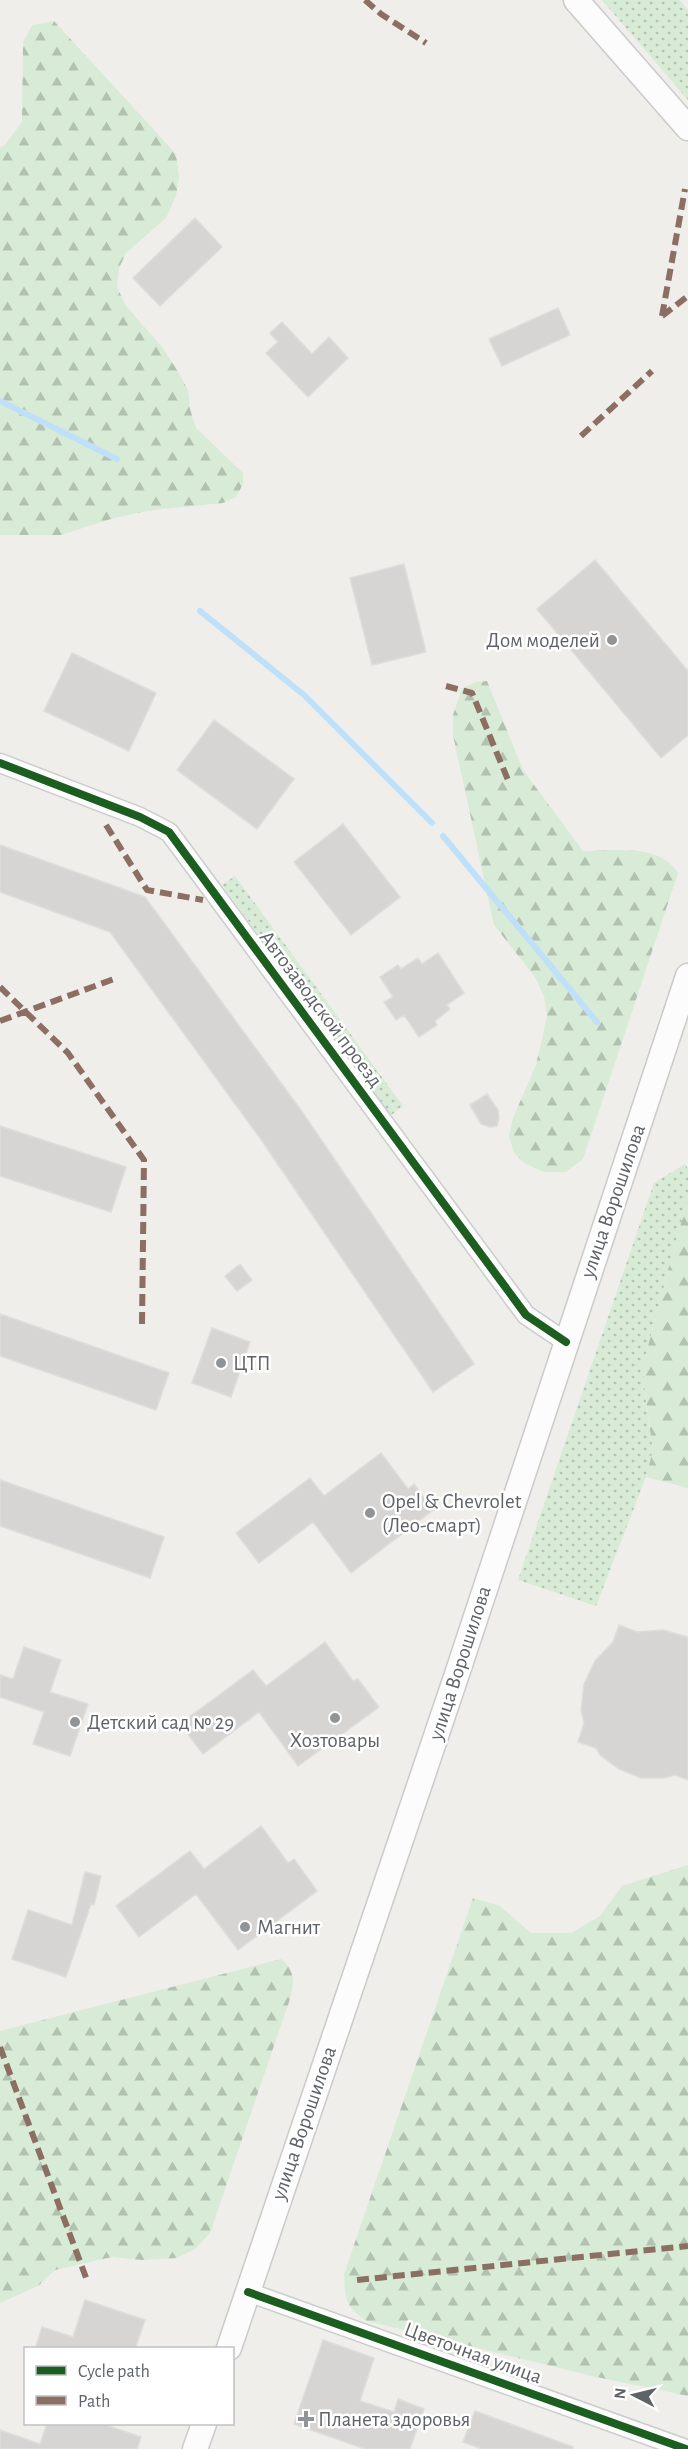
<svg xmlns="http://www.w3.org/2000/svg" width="688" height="2449" font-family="'Alegreya Sans',sans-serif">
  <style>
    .grass { fill: url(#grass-dots) }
    .forest { fill: url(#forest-firs) }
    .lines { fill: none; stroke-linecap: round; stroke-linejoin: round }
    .stream { stroke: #bfe0f9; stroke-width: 6 }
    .building { fill: #d6d5d3; stroke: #deddd9; stroke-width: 1.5 }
    .street-casing { stroke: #cbcccc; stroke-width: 21 }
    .secondary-casing { stroke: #cacacb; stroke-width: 27 }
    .street { stroke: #fdfcfc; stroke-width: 18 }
    .secondary { stroke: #fdfcfc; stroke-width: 24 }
    .quiet { stroke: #8d6e63; stroke-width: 6; stroke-dasharray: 12 6; stroke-linecap: butt }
    .cycleway-casing { stroke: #fff; stroke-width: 11 }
    .cycleway { stroke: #1b5e20; stroke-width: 8 }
    .poi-dot { fill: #919496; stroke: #fff; stroke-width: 2 }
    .labels { text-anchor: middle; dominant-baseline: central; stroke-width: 5; stroke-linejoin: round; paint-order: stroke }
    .poi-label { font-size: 21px; fill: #5f6368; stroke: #fff; text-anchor: start }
    .street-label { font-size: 21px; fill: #5f6368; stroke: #fff }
  </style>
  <defs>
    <pattern id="grass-dots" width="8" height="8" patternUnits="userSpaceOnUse" patternTransform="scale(1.5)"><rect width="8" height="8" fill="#d8ebd6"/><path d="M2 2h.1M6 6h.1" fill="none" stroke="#b2c2b1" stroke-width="1.8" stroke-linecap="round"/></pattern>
    <pattern id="forest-firs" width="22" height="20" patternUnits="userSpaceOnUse" patternTransform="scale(1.5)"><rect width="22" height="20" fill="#d8ebd6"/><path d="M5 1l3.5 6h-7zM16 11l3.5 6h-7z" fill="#b2c2b1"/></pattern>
  </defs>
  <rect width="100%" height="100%" fill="#efeeea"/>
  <path class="grass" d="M602 0H680L688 10V100Z
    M235 876 403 1106 391 1115 222 885Z
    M685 1164 688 1169V1197L644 1361 645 1395 653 1450 646 1477 596 1606 518 1580 654 1183Z"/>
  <path class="forest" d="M54 21 176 154 179 177 176 196 166 218 126 253 119 268 117 287 126 306 162 347 177 370 188 390 190 409 196 428 243 473V484L236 497 223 503 153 510 114 518 61 535H0V147L4 146 22 122 23 42 32 25Z
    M487 681 523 770 583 851C614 851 659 843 678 873L583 1159 566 1172H544L526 1164 514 1153 509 1136 513 1118 536 1065 547 1016 544 996 535 977 494 925 453 735V715L462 688 476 682Z
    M688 1197V1488L646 1477 653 1450 645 1393 644 1361Z
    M688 1865V2396L592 2376 367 2321C345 2307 345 2299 344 2274L473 1898 500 1906 531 1933H571L600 1916 622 1886Z
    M281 1959C296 1971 294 1982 290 1999L210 2233 195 2249 177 2258 142 2260 112 2257 55 2270 38 2286 0 2303V2031Z"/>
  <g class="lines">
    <path class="stream" d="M0 401 117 459
      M200 611 304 695 432 823
      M443 836 597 1022"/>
  </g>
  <path class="building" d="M195 218 222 247 160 306 133 278Z
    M558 308 570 335 502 366 489 339Z
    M282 322 312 354 329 337 348 358 308 397 266 353 278 342 270 333Z
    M595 560 688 671V735L661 758 537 609Z
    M404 564 426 652 372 665 350 578Z
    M72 653 156 693 129 751 44 711Z
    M214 720 294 779 257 829 177 770Z
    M343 824 400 897 351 935 294 862Z
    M0 845 145 897 303 1113 474 1364 433 1392 262 1141 110 932 0 892Z
    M438 953 464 993 447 1005 450 1009 435 1021 437 1025 419 1037 404 1015 396 1020 384 1002 393 997 380 977 398 965 401 969 418 958 422 964Z
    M487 1094 498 1110 499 1118 497 1126 490 1127 481 1124 470 1105Z
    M0 1126 126 1167 111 1212 0 1176Z
    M240 1264 252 1280 237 1291 225 1276Z
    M0 1314 169 1373 156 1410 0 1356Z
    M212 1328 250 1342 231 1397 192 1383Z
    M381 1453 408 1489 414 1484 433 1510 351 1573 313 1522 259 1563 236 1533 310 1478 324 1496Z
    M0 1480 164 1537 150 1578 0 1526Z
    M619 1625 637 1632 663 1630 688 1637V1780L675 1775 664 1778H641L619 1769 600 1755 596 1748 578 1742 584 1723 581 1710 584 1684 595 1661 613 1642Z
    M325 1642 353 1681 358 1679 379 1707 298 1766 259 1712 203 1754 180 1724 253 1670 266 1686Z
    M24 1647 61 1660 50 1692 88 1704 70 1756 33 1744 44 1712 0 1697V1675L13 1679Z
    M261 1826 288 1863 294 1859 317 1891 238 1950 196 1894 139 1937 116 1906 190 1851 204 1869Z
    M85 1872 101 1876 94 1905 91 1904 66 1977 12 1959 28 1910 72 1925Z
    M85 2300 145 2320 135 2349H35L42 2327 73 2337Z
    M323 2340 374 2358 360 2401 394 2412 398 2399 424 2409 410 2449H365L294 2424Z
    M475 2411 573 2447 572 2449H482L463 2442Z
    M47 2424H103L141 2437 137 2449H0V2430L40 2444Z"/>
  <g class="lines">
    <defs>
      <path id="street" d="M0 763 140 817 169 832 526 1315 566 1342
        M248 2292 686 2449"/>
      <path id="secondary" d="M576 0 688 128
        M229 2348 456 1677 688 976
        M195 2449 204 2424"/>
    </defs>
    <use href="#street" class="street-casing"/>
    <use href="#secondary" class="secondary-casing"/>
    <use href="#street" class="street"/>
    <use href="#secondary" class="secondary"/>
    <path class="quiet" d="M365 0 381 14 426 43
      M662 316 685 189
      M662 316 688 296
      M581 436 652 371
      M446 686 472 693 508 780
      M106 825 147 890 203 900
      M0 987 68 1053 144 1160 142 1324
      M0 1021 114 979
      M0 2047 88 2283
      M357 2280 688 2246"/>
    <defs>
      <path id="cycleway" d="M0 763 140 817 169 832 526 1315 566 1342
        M248 2292 686 2449"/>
    </defs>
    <use href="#cycleway" class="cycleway-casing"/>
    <use href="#cycleway" class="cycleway"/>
  </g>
  <g class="poi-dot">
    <circle cx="612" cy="640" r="6"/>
    <circle cx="221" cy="1363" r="6"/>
    <circle cx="370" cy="1513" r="6"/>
    <circle cx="335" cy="1718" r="6"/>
    <circle cx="75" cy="1722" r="6"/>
    <circle cx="245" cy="1927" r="6"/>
    <path d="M303 2410h6v6h6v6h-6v6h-6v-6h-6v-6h6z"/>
  </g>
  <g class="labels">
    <g class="poi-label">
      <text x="600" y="640" text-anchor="end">Дом моделей</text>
      <text x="233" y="1363">ЦТП</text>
      <text x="382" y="1501">Opel &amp; Chevrolet<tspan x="382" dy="24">(Лео-смарт)</tspan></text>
      <text x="87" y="1722">Детский сад № 29</text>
      <text x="335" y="1740" text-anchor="middle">Хозтовары</text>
      <text x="257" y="1927">Магнит</text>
      <text x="318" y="2419">Планета здоровья</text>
    </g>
    <g class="street-label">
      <text transform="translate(321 1009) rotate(53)">Автозаводской проезд</text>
      <text transform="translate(613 1201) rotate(-71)">улица Ворошилова</text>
      <text transform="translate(460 1663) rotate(-72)">улица Ворошилова</text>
      <text transform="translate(304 2123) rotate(-71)">улица Ворошилова</text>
      <text transform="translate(473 2353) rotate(20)">Цветочная улица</text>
    </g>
  </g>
  <rect x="24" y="2347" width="210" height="78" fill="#ffffff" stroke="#bfc1c3" stroke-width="1.5"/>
  <rect x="36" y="2366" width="30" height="9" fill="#1b5e20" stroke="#bfc1c3" stroke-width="1.5"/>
  <text x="78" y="2377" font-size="18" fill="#5f6368">Cycle path</text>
  <rect x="36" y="2396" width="30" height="9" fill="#8d6e63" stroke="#bfc1c3" stroke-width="1.5"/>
  <text x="78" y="2407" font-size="18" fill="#5f6368">Path</text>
  <g transform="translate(634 2395) rotate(277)" stroke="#ffffff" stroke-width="4.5" paint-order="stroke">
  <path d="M0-4.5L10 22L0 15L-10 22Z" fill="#5f6368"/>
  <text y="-9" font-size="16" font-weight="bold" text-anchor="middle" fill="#5f6368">N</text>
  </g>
</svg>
